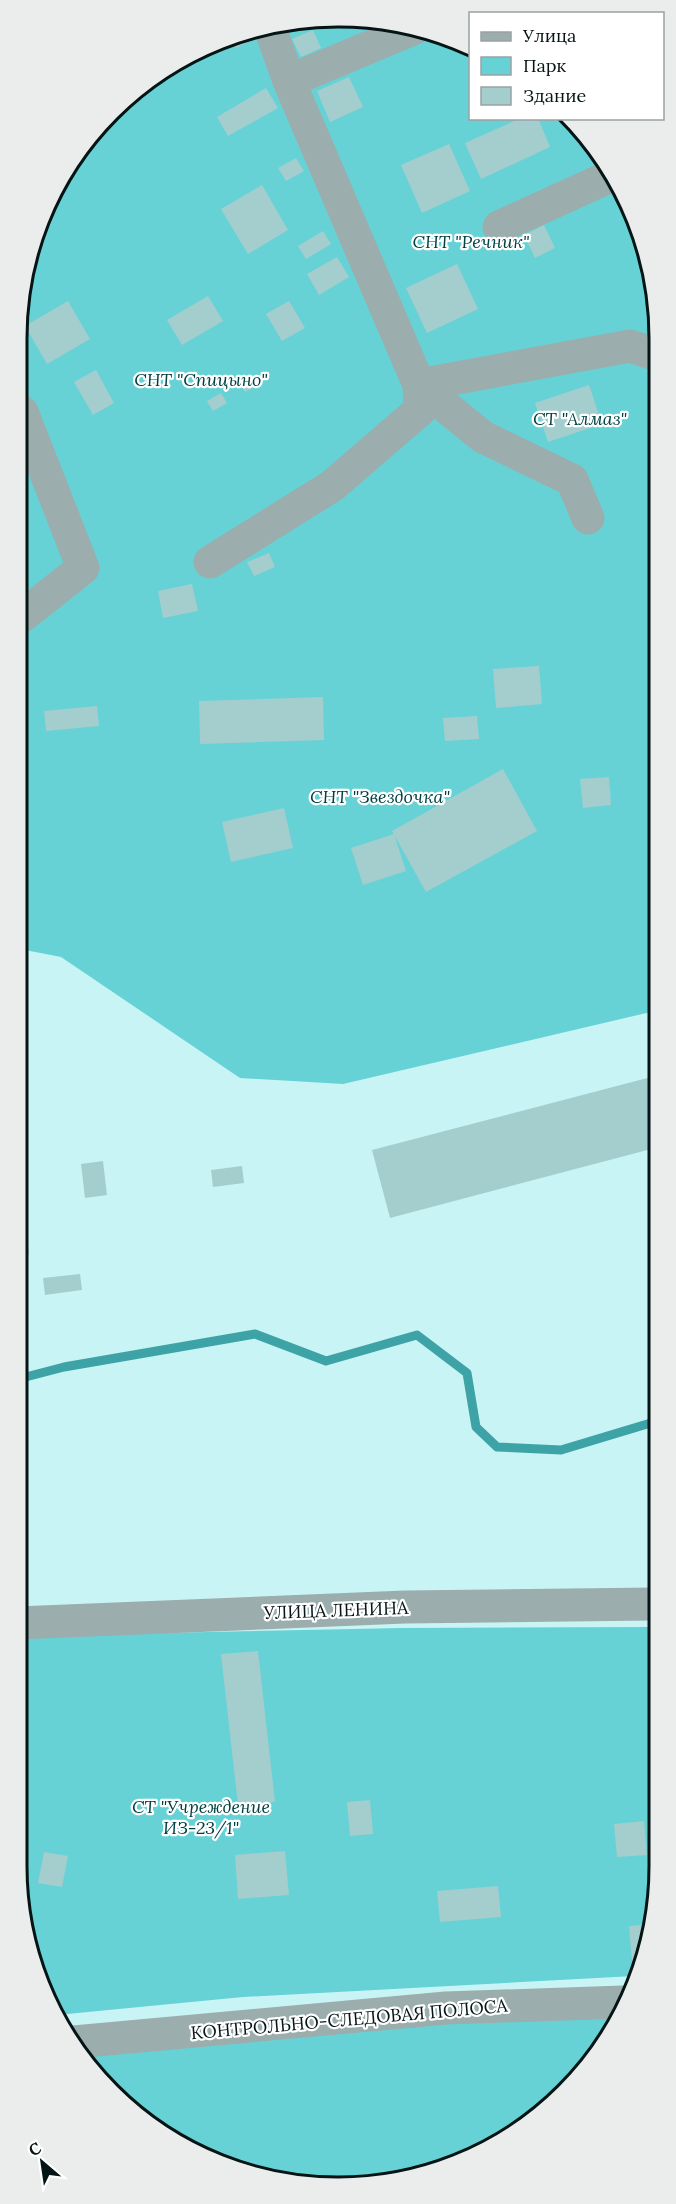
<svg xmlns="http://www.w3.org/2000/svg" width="676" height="2204" font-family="Lora,serif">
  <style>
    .green { fill: #66d2d6 }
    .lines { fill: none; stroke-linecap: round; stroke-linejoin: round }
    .stream { stroke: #3da3a6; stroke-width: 9 }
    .building { fill: #a4cdce }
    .minor { stroke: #9badad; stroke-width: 33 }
    .labels { text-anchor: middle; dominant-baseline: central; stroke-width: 4.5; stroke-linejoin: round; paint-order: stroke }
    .park-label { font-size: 18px; font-style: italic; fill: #004143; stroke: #fff }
    .street-label { font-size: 18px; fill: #051414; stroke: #fff }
    .rim { fill: none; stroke: #051414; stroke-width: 3 }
  </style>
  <rect width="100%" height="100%" fill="#c9f4f5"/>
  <path class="green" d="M276 23H401L470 49V118L571 119 579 126 626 196 657 296 655 1011 343 1084 240 1078 61 957 20 949 23 275 71 159 160 70Z
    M654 1627 653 1929 634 1976 243 1997 57 2015 41 1989 17 1866V1636L402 1628Z
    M619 2011 606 2044 533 2121 422 2176 296 2185 195 2154 97 2078 76 2045Z"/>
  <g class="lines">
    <path class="stream" d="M18 1379 64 1367 255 1334 326 1361 417 1335 467 1373 476 1427 497 1447 561 1450 654 1422"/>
  </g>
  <path class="building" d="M313 30 321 48 301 57 292 39Z
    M254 32 257 37 236 48 232 41Z
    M349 77 363 107 330 122 317 91Z
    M266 88 278 108 228 136 217 117Z
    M521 118H538L550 147 481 179 465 143Z
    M449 144 470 191 422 213 401 165Z
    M296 158 304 171 286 181 278 168Z
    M262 185 288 230 248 254 221 209Z
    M544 225 555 248 535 258 524 235Z
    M323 231 331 244 306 259 298 246Z
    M337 257 349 277 319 295 307 274Z
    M457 264 478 309 427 333 406 288Z
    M208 296 223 321 182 345 167 320Z
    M68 301 90 339 47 364 25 326Z
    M289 301 305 328 282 341 266 314Z
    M96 370 114 403 93 415 74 382Z
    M253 375 258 385 245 392 240 383Z
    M589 385 602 424 548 442 535 403Z
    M221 393 227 403 213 411 207 401Z
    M269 553 275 567 254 576 247 562Z
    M192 584 198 611 163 618 158 591Z
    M539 666 542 704 496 708 493 669Z
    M323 697 324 740 200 744 199 701Z
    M97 706 99 726 46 731 44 711Z
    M477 716 479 739 445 741 443 718Z
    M503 769 537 831 426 892 392 831Z
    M609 777 611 805 583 808 580 779Z
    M284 808 293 848 231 862 222 822Z
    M394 834 406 871 363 885 351 848Z
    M655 1076V1148L390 1218 372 1150Z
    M103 1161 107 1195 85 1198 81 1164Z
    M242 1166 244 1183 213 1187 211 1170Z
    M27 1235 29 1254 19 1255V1236Z
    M80 1274 82 1290 45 1295 43 1278Z
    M258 1651 275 1802 238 1805 221 1654Z
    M370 1800 373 1834 350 1836 347 1802Z
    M644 1821 647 1855 617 1857 614 1824Z
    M285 1851 289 1895 238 1899 235 1855Z
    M44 1852 68 1856 62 1887 38 1883Z
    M498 1886 501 1917 440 1922 437 1891Z
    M653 1924 640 1961H632L629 1926Z"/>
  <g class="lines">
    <path class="minor" d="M289 81 415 28
      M499 227 613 175
      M419 385 630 346 657 355
      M419 385 483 437 572 480 588 518
      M210 562 332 486 420 410 419 385 289 81 269 25
      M21 617 83 568 22 412
      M17 1623 405 1607 654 1604
      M74 2042 446 2008 623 2002"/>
  </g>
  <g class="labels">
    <g class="park-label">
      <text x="471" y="241">СНТ "Речник"</text>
      <text x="201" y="379">СНТ "Спицыно"</text>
      <text x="580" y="418">СТ "Алмаз"</text>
      <text x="380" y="796">СНТ "Звездочка"</text>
      <text x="201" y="1806">СТ "Учреждение<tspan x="201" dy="21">ИЗ-23/1"</tspan></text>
    </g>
    <g class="street-label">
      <text transform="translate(336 1610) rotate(-2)">УЛИЦА ЛЕНИНА</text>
      <text transform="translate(349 2019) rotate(-5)">КОНТРОЛЬНО-СЛЕДОВАЯ ПОЛОСА</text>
    </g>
  </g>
  <path d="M0 0H676V2204H0ZM338 27H338A311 311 0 0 1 649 338V1866A311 311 0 0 1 338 2177H338A311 311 0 0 1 27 1866V338A311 311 0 0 1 338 27Z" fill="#ebecec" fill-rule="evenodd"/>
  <path class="rim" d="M338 27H338A311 311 0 0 1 649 338V1866A311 311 0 0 1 338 2177H338A311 311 0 0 1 27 1866V338A311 311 0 0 1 338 27Z"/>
  <rect x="469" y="12" width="195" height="108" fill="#ffffff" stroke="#9ba1a1" stroke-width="1.5"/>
  <rect x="481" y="32" width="30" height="9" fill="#9badad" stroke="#9ba1a1" stroke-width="1.5"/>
  <text x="523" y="42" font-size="18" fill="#051414">Улица</text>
  <rect x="481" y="57" width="30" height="18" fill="#66d2d6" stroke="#9ba1a1" stroke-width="1.5"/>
  <text x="523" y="72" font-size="18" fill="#051414">Парк</text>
  <rect x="481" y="87" width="30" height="18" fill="#a4cdce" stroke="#9ba1a1" stroke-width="1.5"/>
  <text x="523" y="102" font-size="18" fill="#051414">Здание</text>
  <g transform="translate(42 2162) rotate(331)" stroke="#ffffff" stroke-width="4.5" paint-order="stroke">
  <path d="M0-4.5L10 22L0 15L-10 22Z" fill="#051414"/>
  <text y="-9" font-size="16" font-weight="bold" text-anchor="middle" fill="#051414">С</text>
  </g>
</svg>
